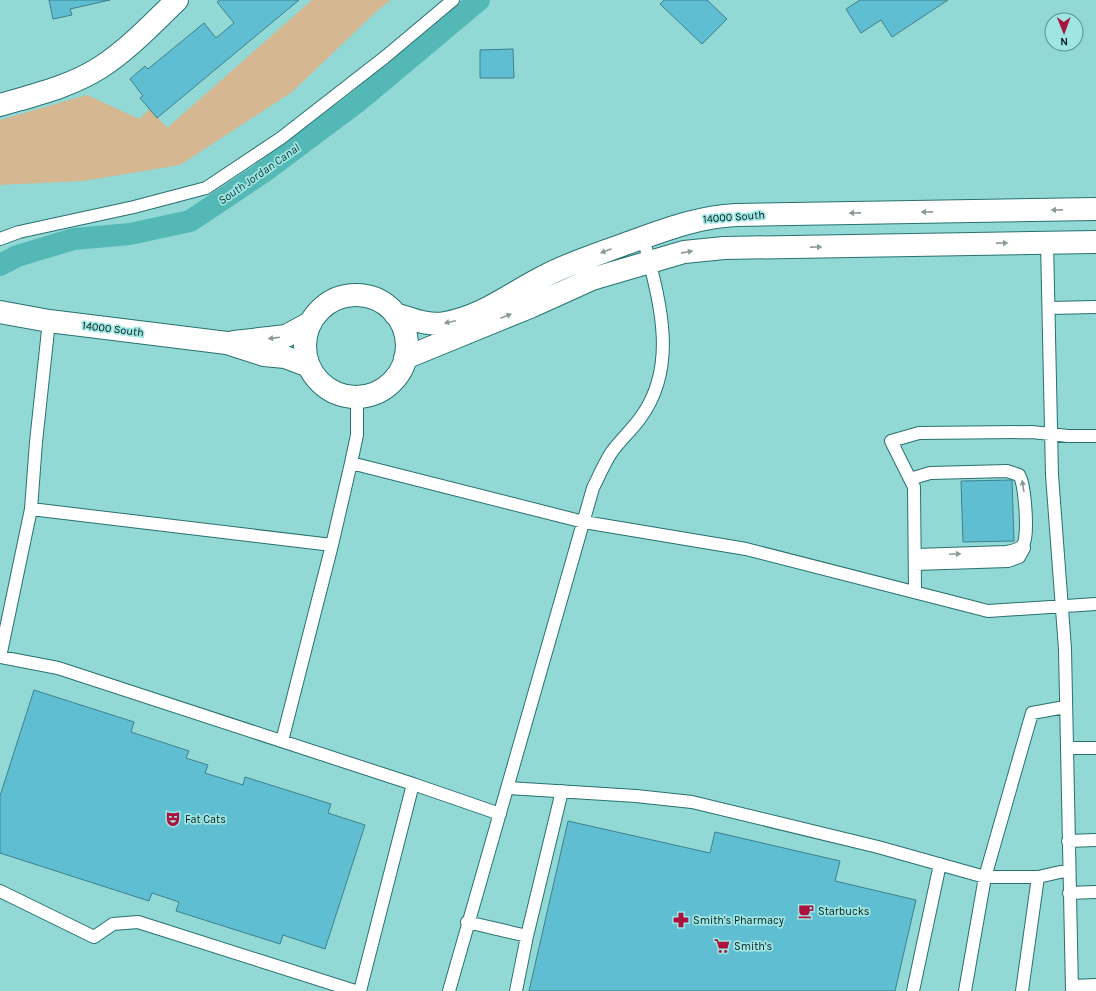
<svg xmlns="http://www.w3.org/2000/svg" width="1096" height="991" font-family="Karla,sans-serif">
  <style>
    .green { fill: #d5b791 }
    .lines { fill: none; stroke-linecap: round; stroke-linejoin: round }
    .canal { stroke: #54b9b6; stroke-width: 22 }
    .building { fill: #60bed2; stroke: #3d808e }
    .lane-casing { stroke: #28716f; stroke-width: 14 }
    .street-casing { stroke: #28716f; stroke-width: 24 }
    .lane { stroke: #fff; stroke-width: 12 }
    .street { stroke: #fff; stroke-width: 22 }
    .oneway { fill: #8c9999 }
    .labels { text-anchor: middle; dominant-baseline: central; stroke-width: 3.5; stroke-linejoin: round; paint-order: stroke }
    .street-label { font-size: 11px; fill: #001c1c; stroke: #9fe6e3 }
    .poi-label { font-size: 11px; fill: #001c1c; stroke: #9fe6e3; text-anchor: start }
    .water-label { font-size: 12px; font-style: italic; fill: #12403f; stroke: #9fe6e3 }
  </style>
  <rect width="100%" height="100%" fill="#92d9d6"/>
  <path class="green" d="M312 0H391L378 10 292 92 180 165 83 181 0 185V120L87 95 139 119 150 109 167 128Z"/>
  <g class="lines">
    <path class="canal" d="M0 265 17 256 74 239 130 234 190 221 265 171 356 103 479 0"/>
  </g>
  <path class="building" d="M49 0H110L70 9 72 15 53 19Z
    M219 0H299L157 118 140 98 143 96 130 79 145 66 148 69 204 23 216 38 234 23 217 2Z
    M664 0H707L727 19 702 44 660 4Z
    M860 0H948L892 37 881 20 861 33 846 9Z
    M513 49 514 78H480V50Z
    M1012 480 1014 541 963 542 961 481Z
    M34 690 134 722 131 732 189 751 186 758 208 765 205 773 243 785 245 777 331 804 328 813 365 825 325 949 283 935 280 944 176 911 179 902 152 893 149 901 0 853V796Z
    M568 821 710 853 715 832 840 861 835 881 916 900 895 991H529Z"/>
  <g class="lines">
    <defs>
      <path id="lane" d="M0 239 19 232 134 207 206 188 281 138 385 57 453 0
        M1047 242 1052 475 1065 649 1072 991
        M1049 308 1096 307
        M49 321 36 442 31 509 0 657 58 668 413 784
        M357 397V435L351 463 584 522 746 549 988 611 1096 604
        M910 479 930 473 1007 471 1019 475C1025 484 1029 536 1023 545 1019 550 1012 551 1006 552L916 555
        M31 509 332 545 351 463
        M915 564 1008 561 1019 557 1024 548
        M915 591 914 487 891 441 919 433 1032 432 1068 436H1096
        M282 741 332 545
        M1067 748H1096
        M508 788 636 796 692 802 878 847 985 877 1032 713 1065 707
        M1068 841 1096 840
        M0 891 94 937 113 924 138 922 355 991
        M1069 893 1096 892
        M467 922 527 936
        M1072 986 1096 985
        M360 991 413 784 500 814
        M449 991 593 488C599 476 604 464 611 453 620 440 632 430 641 417 680 363 658 296 643 237
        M516 991 527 936 562 791
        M913 991 940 864
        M965 991 985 877H1038L1069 870
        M1022 991 1038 877"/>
      <path id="street" d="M0 105C34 95 70 87 101 67 129 49 153 23 177 0
        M305 346a51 51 0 1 1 102 0a51 51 0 1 1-102 0Z
        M0 312 49 321 227 343 264 355 285 357 309 366
        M395 314C412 319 428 326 445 323 482 317 511 293 543 277 569 263 598 254 625 244 662 231 696 217 736 215L1096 209
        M234 342 286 336 310 323
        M405 358 530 307 592 279 684 252 724 248 1096 242"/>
    </defs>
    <use href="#lane" class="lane-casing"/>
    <use href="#street" class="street-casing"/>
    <use href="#lane" class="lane"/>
    <use href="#street" class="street"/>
  </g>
  <defs><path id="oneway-solid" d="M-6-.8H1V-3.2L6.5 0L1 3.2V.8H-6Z"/></defs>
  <g class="oneway">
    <use href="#oneway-solid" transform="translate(1057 210) rotate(179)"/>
    <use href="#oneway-solid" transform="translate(927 212) rotate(179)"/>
    <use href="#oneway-solid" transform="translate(855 213) rotate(179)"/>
    <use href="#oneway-solid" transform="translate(1002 243) rotate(-1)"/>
    <use href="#oneway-solid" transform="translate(816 247) rotate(-1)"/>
    <use href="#oneway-solid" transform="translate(606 251) rotate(159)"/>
    <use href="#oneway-solid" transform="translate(687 252) rotate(-11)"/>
    <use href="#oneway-solid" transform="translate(506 316) rotate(-21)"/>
    <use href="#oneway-solid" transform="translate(450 322) rotate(168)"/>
    <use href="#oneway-solid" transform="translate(274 338) rotate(173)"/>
    <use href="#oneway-solid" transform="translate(1023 486) rotate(-99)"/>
    <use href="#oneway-solid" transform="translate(955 554) rotate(-2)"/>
  </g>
  <defs>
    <symbol id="theatre-bare" viewBox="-9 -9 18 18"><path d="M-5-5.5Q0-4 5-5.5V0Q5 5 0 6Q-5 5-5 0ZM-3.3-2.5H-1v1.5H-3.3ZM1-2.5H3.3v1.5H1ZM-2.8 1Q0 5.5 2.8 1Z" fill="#aa133e" stroke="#9fe6e3" stroke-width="2.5" paint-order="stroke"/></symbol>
    <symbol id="cafe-bare" viewBox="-9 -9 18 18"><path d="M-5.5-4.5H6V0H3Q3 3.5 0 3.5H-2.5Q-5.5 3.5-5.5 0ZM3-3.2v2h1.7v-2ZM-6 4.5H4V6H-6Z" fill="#aa133e" stroke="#9fe6e3" stroke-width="2.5" paint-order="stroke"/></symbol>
    <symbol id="pharmacy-bare" viewBox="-9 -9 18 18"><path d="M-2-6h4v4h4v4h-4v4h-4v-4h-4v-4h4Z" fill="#aa133e" stroke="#9fe6e3" stroke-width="2.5" paint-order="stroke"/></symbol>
    <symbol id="supermarket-bare" viewBox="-9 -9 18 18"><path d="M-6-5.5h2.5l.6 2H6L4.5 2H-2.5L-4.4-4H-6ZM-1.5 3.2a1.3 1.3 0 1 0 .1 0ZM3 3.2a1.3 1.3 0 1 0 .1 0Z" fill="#aa133e" stroke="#9fe6e3" stroke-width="2.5" paint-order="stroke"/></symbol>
  </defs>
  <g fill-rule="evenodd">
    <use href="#theatre-bare" x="162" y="808" width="22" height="22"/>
    <use href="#cafe-bare" x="795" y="900" width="22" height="22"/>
    <use href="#pharmacy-bare" x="670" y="909" width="22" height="22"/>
    <use href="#supermarket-bare" x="711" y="935" width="22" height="22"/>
  </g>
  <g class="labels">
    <g class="street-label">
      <text transform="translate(734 217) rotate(-4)">14000 South</text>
      <text transform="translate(113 329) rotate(7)">14000 South</text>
    </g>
    <g class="poi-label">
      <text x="185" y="819">Fat Cats</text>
      <text x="818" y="911">Starbucks</text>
      <text x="693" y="920">Smith's Pharmacy</text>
      <text x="734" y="946">Smith's</text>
    </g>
    <g class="water-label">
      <text transform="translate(259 174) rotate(-35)">South Jordan Canal</text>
    </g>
  </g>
  <g transform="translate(1064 32) rotate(179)"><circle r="19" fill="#9fe6e3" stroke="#5f9593"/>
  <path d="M0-3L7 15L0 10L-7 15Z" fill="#aa133e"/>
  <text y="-6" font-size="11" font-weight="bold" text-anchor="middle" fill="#001c1c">N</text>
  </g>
</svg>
